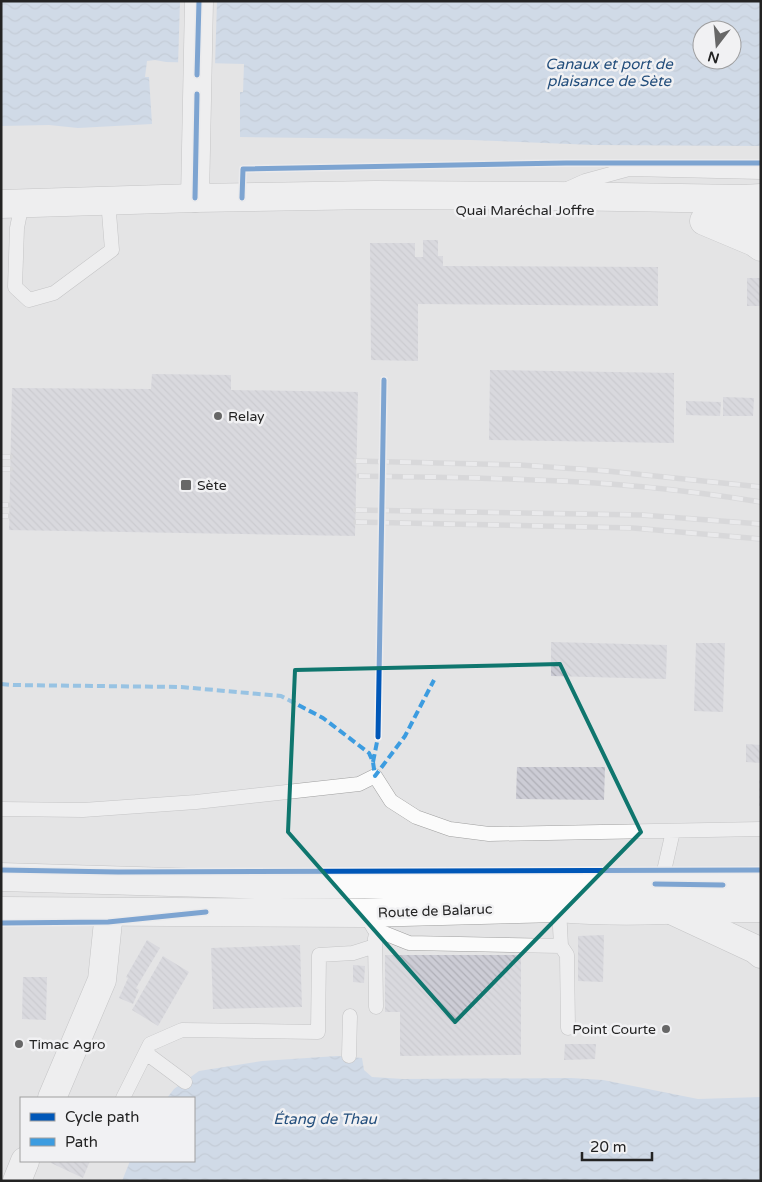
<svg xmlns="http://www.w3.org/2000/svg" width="762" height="1182" font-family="'Varela Round',sans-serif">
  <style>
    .water { fill: url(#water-waves); fill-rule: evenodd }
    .pier { fill: #e4e4e5 }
    .building { fill: url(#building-back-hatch) }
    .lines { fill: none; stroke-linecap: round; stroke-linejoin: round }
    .service-casing { stroke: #9f9f9f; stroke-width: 15 }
    .minor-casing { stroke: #9f9f9f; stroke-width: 29 }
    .tertiary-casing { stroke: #9f9f9f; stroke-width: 29 }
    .secondary-casing { stroke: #9f9f9f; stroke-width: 29 }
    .primary-casing { stroke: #9f9f9f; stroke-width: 29 }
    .service { stroke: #fbfbfb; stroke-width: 14 }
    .minor { stroke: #fbfbfb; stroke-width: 28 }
    .tertiary { stroke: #fbfbfb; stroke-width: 28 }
    .secondary { stroke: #fbfbfb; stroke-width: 28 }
    .primary { stroke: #fbfbfb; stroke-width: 28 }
    .rail-casing { stroke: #cbcbcc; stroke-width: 5.5 }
    .rail { stroke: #f1f1f3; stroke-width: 4; stroke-dasharray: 11; stroke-linecap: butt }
    .quiet { stroke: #3c9ce0; stroke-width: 4; stroke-dasharray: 8 4; stroke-linecap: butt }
    .cycleway-casing { stroke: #f1f1f3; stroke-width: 8 }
    .cycleway { stroke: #0057b8; stroke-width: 5 }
    .marked { fill: none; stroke: #0f766e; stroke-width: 4; stroke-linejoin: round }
    .poi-dot { fill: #676767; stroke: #f1f1f3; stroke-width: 2 }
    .labels { text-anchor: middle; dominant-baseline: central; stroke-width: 5; stroke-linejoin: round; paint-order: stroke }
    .street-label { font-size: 14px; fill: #232323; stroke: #f1f1f3 }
    .poi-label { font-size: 14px; fill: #232323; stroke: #f1f1f3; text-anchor: start }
    .water-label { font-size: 15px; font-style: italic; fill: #234e7c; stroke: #f1f1f3 }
  </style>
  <defs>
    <pattern id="water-waves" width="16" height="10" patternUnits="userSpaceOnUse" patternTransform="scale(1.25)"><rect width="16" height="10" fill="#b9cee8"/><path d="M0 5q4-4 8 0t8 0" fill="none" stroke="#9fb1c7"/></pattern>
    <pattern id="building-back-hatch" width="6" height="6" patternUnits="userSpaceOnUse" patternTransform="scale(1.25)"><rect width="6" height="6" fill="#ccccd5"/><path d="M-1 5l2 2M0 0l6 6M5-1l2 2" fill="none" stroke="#afafb7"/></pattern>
  </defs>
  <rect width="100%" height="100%" fill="#e4e4e5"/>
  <path class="water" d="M1 1H761V146L594 145 471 140 240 137V92H243L244 64 166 62 155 60 147 61 145 77H149L152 124 78 128 49 125 1 126ZM702 30H732V60H702Z
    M337 1056 362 1058 364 1070 372 1077 403 1079 571 1078 603 1080 698 1099 761 1097V1181H122L130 1161H194V1098H167L174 1089 199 1071 262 1061Z"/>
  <path class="pier" d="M180 1H217L215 65H178Z"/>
  <path class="building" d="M423 240H438V256H443V266L658 267V306L418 304V361L371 360 370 243H415V257H423Z
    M747 278H761V306H747Z
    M490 370 674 373V443L489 440Z
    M152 374 231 375V390L358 392 355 536 9 530 12 388 151 389Z
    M723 397 754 398 753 416H723Z
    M686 401 721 402 720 416 686 415Z
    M551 642 667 645 666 679 551 676Z
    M696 643H725L723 712 694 711Z
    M746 744 761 745V763L746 762Z
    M517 767H605L604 800 516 799Z
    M759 780H761V806H759Z
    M604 935 603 982 578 981V936Z
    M147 940 160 948 136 988 139 990 133 1004 119 998 128 978 126 977Z
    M300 945 302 1007 213 1009 211 948Z
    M385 955H521V1055L400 1056V1012H385Z
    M163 956 189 972 158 1026 132 1010Z
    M353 965 365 966 364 983 353 982Z
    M23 977H47L46 1020 22 1019Z
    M565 1044H596L595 1059 564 1060Z
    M52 1161H90L83 1178 51 1163Z"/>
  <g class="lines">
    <defs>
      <path id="service" d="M565 190 585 181 629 169 761 172
        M22 203 17 228 15 287 29 300 54 293 112 250 108 200
        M1 809 83 810 196 802 359 784 375 776 391 801 416 817 450 829 489 834 761 829
        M655 886 664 871 673 831
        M365 913 374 929 409 943 561 946 559 908
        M375 938 376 1007
        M561 946 567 955 568 1028
        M146 1053 185 1082
        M349 1056 350 1016
        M123 1098 150 1044 182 1030 318 1032 319 955 353 953 375 946"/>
      <path id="minor" d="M669 909 755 949 761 954
        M52 1098 102 980 109 912
        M17 1181 25 1161"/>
      <path id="tertiary" d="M1 204 195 198"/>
      <path id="secondary" d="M199 1 195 198 375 195 557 196 742 199 761 198
        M713 212 725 213 761 220
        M704 221 754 242 761 247"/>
      <path id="primary" d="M1 877 274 885 471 884 761 885
        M1 911 365 913 559 908C626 914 694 908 761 908"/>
    </defs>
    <use href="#service" class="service-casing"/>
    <use href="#minor" class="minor-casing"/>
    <use href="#tertiary" class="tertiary-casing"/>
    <use href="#secondary" class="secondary-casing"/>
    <use href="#primary" class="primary-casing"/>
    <use href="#service" class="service"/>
    <use href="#minor" class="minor"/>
    <use href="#tertiary" class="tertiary"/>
    <use href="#secondary" class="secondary"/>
    <use href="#primary" class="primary"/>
    <defs>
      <path id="rail" d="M1 457H10
        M356 461 520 465 607 471 761 487
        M1 469H10
        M359 476C417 477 476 477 534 480 610 482 686 490 761 502
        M1 505H8
        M356 510 642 515 761 524
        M1 516H8
        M356 522 633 528 761 539"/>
    </defs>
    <use href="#rail" class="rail-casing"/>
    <use href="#rail" class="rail"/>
    <path class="quiet" d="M1 684 13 685 181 687 281 696 323 718 369 753 373 762 375 776 405 736 434 680
      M373 762 378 737"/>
    <defs>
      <path id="cycleway" d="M197 75 199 1
        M195 198 197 94
        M242 198 243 169 566 163H761
        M378 737 384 380
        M1 870 118 872 761 870
        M655 884 723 885
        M1 923 108 922 206 912"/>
    </defs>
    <use href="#cycleway" class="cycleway-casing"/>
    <use href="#cycleway" class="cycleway"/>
  </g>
  <path d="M0 0H762V1182H0ZM560 664 641 832 455 1022 288 832 295 670Z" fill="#e4e4e5" fill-opacity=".55" fill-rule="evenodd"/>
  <path class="marked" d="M560 664 641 832 455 1022 288 832 295 670Z"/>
  <g class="poi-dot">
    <circle cx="218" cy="416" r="5"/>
    <rect x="180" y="479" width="12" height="12" rx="2.5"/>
    <circle cx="666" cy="1029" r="5"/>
    <circle cx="19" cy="1044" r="5"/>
  </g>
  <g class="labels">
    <g class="street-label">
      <text x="525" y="210">Quai Maréchal Joffre</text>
      <text transform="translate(435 911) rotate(-2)">Route de Balaruc</text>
    </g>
    <g class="poi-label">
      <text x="228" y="416">Relay</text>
      <text x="197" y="485">Sète</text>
      <text x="656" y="1029" text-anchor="end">Point Courte</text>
      <text x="29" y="1044">Timac Agro</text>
    </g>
    <g class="water-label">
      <text x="609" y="64">Canaux et port de<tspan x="609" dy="17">plaisance de Sète</tspan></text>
      <text x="325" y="1119">Étang de Thau</text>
    </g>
  </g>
  <rect width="762" height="1182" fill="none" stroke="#232323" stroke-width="5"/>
  <rect x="20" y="1097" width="175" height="65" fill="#f1f1f3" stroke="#9f9fa0"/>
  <rect x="30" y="1113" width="25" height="8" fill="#0057b8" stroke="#9f9fa0"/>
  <text x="65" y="1122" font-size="15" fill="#232323">Cycle path</text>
  <rect x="30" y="1138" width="25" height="8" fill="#3c9ce0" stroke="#9f9fa0"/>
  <text x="65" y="1147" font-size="15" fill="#232323">Path</text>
  <g transform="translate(717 45) rotate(196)"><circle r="24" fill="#f1f1f3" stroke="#9f9fa0"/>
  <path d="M0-4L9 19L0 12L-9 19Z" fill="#676767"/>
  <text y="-8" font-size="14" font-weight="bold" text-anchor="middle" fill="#232323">N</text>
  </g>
  <path d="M582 1152v8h70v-8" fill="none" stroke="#232323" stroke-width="2.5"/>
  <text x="590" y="1152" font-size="15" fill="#232323" stroke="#f1f1f3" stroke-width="4" paint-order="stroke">20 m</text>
</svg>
